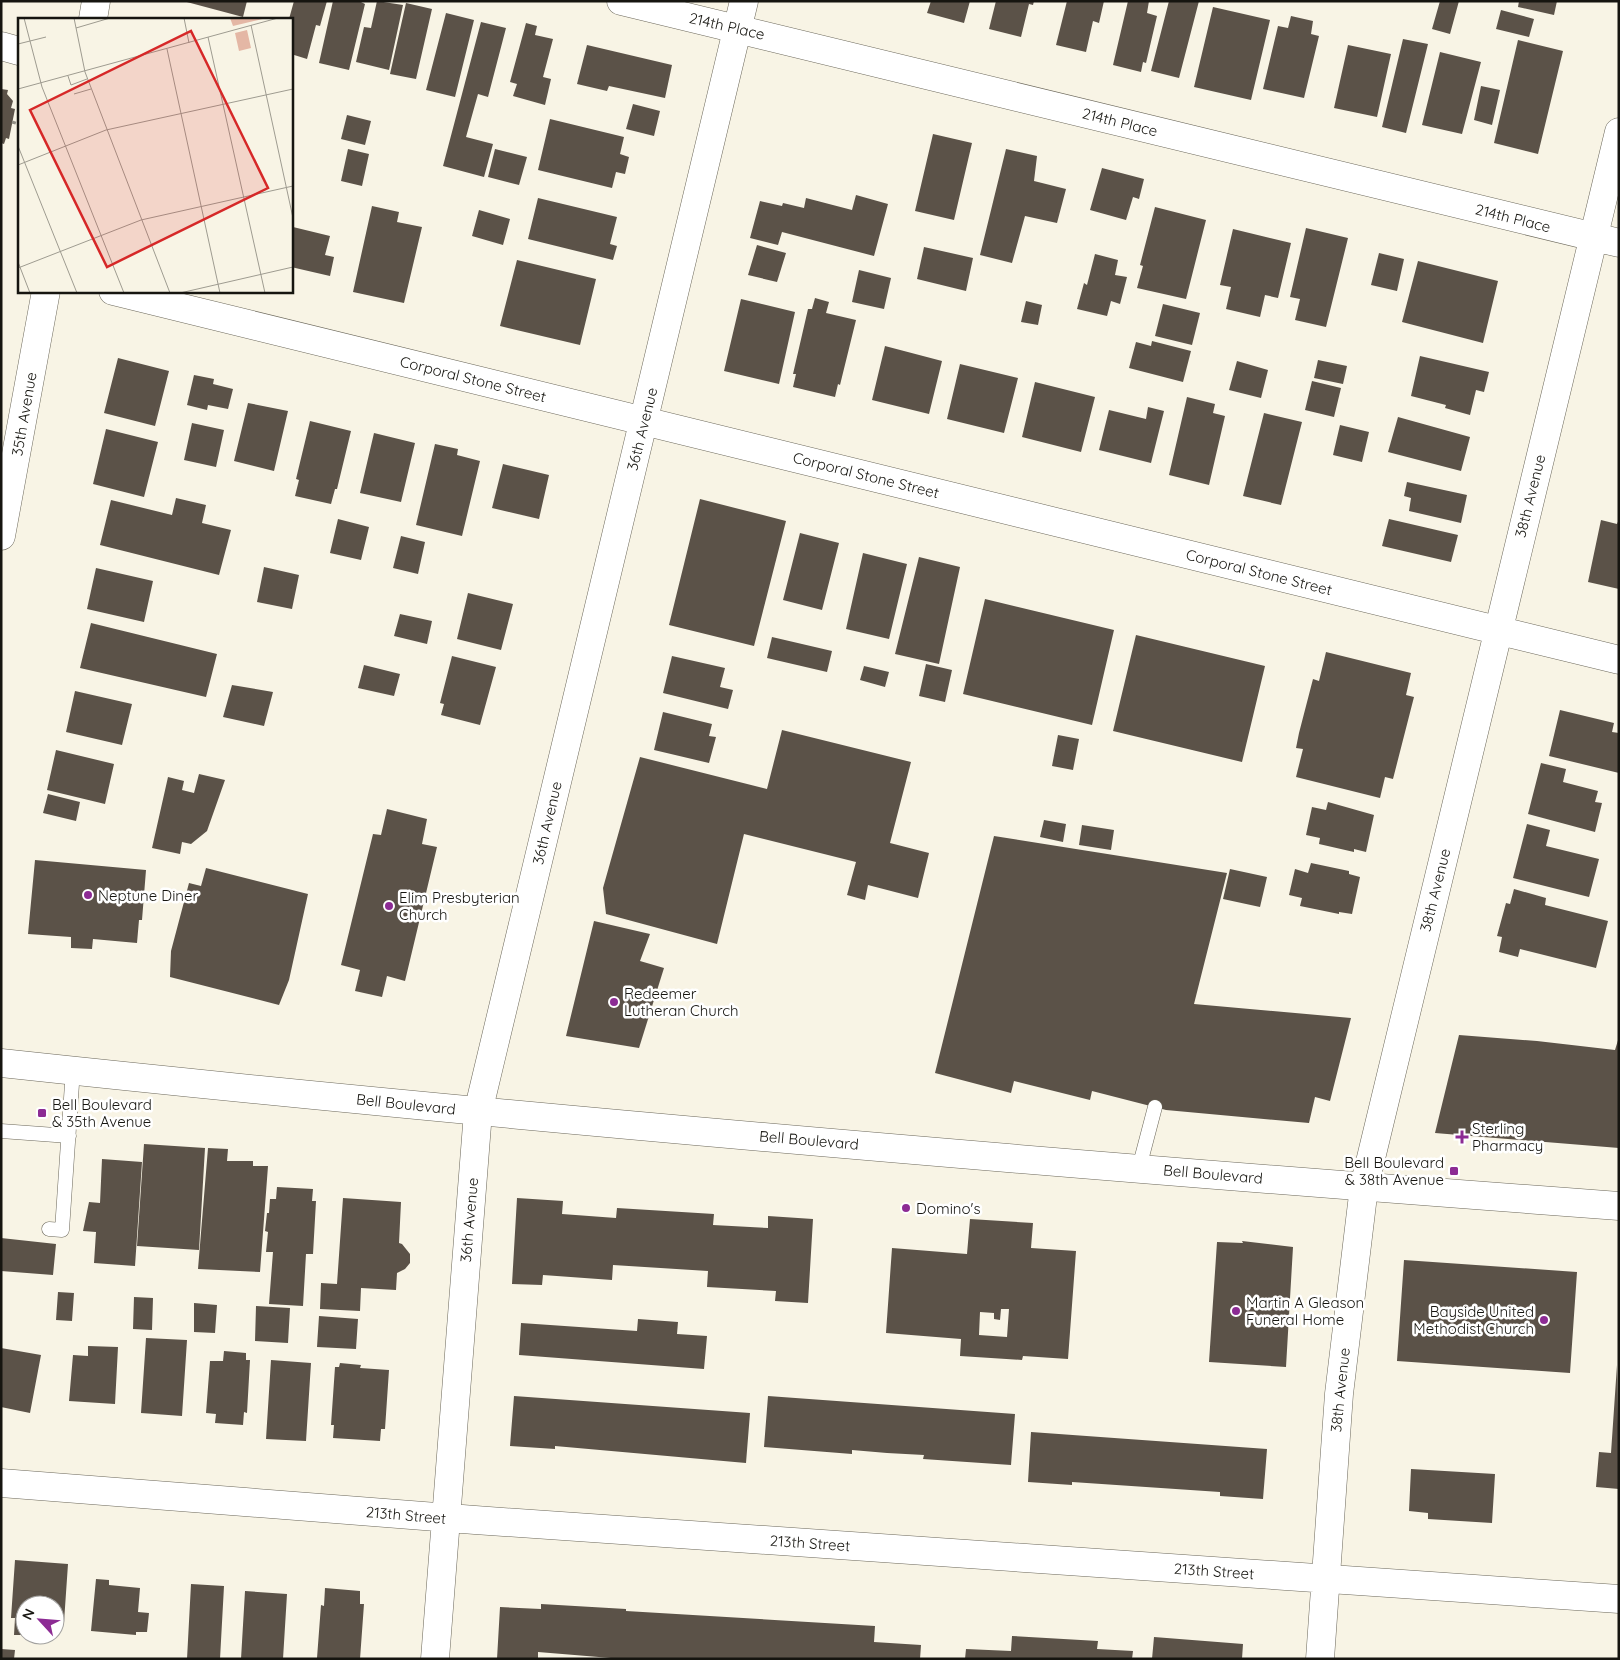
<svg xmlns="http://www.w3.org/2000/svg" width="1620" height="1660" font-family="Quicksand,sans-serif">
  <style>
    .building { fill: #5b5248; fill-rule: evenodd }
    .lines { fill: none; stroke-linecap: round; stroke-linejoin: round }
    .lane-casing { stroke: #6c685b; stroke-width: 15 }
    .street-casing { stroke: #6c685b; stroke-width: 29 }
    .secondary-casing { stroke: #6c685b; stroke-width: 29 }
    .path { stroke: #918e84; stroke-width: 3; stroke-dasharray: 4 2.5; stroke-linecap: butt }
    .lane { stroke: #fff; stroke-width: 14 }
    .street { stroke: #fff; stroke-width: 28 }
    .secondary { stroke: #fff; stroke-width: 28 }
    .poi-dot { fill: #8c2b94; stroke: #fff; stroke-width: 2 }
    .labels { text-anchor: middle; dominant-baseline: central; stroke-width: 5; stroke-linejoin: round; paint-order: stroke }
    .street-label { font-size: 15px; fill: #161510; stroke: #fff }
    .poi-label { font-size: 15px; fill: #161510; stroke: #fff; text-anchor: start }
    .inset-road { fill: none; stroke: #9e9b90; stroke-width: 1 }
    .view { fill: #d62828; fill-opacity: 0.15; stroke: #d62828; stroke-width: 2.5 }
    .inset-edge { fill: none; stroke: #161510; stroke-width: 2.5 }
  </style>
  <rect width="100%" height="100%" fill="#f8f4e5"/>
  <path class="building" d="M183 1H247L243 17Z
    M294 1H327L320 26 316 25 307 59 291 54V19H289Z
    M333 1H359L365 4 349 70 319 63Z
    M377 1 403 5 389 70 356 62 364 27 371 28Z
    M931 1H970L964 23 927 13Z
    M996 1H1034L1033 5 1029 4 1021 37 989 29Z
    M1067 1H1104L1099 23 1093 21 1086 52 1056 45Z
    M1128 1H1149L1147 13 1157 16 1146 63 1143 62 1141 72 1113 65Z
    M1169 1H1199L1179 78 1151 71Z
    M1440 1H1459L1450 34 1432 29Z
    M1519 1H1557L1554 15 1518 7Z
    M406 3 432 9 416 79 390 74Z
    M1213 7 1270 20 1251 100 1194 87Z
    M1501 10 1534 19 1529 37 1496 29Z
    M446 13 474 20 455 97 426 90Z
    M1291 16 1313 21 1311 34 1319 36 1304 98 1263 89 1278 26 1288 28Z
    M481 22 506 28 488 97 478 94 466 137 493 144 484 177 443 166Z
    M526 23 537 26 535 35 553 39 543 77 551 79 545 105 513 96 517 84 510 82Z
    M1403 39 1428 44 1406 133 1382 127Z
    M1518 40 1563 51 1538 154 1494 143Z
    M587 45 672 65 665 98 609 86 607 91 577 84Z
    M1348 45 1391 54 1377 117 1334 108Z
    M1440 52 1481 62 1462 134 1422 125Z
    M1481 86 1500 90 1492 125 1474 120Z
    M1 89 8 90 7 94 13 101 11 108 15 109 9 139 6 138 4 144 1 143Z
    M633 104 660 111 654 136 626 129Z
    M347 115 371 121 365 145 341 139Z
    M550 119 624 137 620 154 629 157 625 174 616 172 612 188 538 170Z
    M933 134 972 143 954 220 915 211Z
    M348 149 369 154 362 186 341 181Z
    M495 149 527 157 519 185 488 177Z
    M1006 149 1037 156 1034 181 1066 189 1057 223 1025 216 1012 263 980 255Z
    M1102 168 1144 179 1139 199 1133 197 1126 220 1090 210Z
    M856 195 888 204 874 256 782 232 778 245 750 238 760 201 782 206 783 203 804 208 806 198 852 210Z
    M538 198 617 217 610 244 617 246 613 260 528 239Z
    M372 206 399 212 397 222 422 227 404 303 353 292Z
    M1155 207 1206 220 1186 299 1137 288 1143 266 1140 265Z
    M479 210 510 219 503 245 472 236Z
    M293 227 330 236 325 255 334 257 330 276 291 267Z
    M1306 228 1348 238 1326 327 1295 320 1300 299 1290 297Z
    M1233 229 1291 243 1278 298 1265 295 1260 317 1226 309 1231 287 1220 285Z
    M757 245 786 253 777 282 748 275Z
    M924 247 973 258 966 291 917 279Z
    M1379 253 1404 259 1397 291 1371 285Z
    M1095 254 1118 260 1115 275 1127 277 1120 304 1111 301 1107 316 1077 309 1084 283 1087 285Z
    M517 260 596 279 580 345 500 326Z
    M1418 261 1498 281 1483 343 1402 322Z
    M859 270 891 278 884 309 852 302Z
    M815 298 829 302 826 313 856 320 840 385 838 384 835 397 793 387 796 374H793L808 309H812Z
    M741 299 795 312 779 384 724 371Z
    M1026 301 1042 305 1038 325 1021 322Z
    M1163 304 1200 313 1192 345 1155 336Z
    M1152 341 1191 351 1183 382 1129 368 1136 342 1151 346Z
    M885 346 942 361 929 414 872 400Z
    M1420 356 1489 372 1484 392 1476 390 1470 415 1445 408 1446 405 1411 396Z
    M118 358 169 371 155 426 104 413Z
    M1318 360 1347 366 1343 384 1314 378Z
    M1237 361 1268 370 1261 398 1229 390Z
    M960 364 1018 378 1004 433 947 419Z
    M194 375 214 379 213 384 233 389 228 409 208 405 207 410 187 405Z
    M1312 381 1341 388 1334 417 1305 410Z
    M1035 382 1095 397 1081 452 1022 437Z
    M1187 397 1215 404 1213 413 1225 416 1209 485 1169 475Z
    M248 403 288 411 274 471 234 461Z
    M1148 407 1164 411 1151 463 1099 450 1109 410 1146 419Z
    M1264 413 1302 422 1281 505 1243 496Z
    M1398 417 1470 437 1461 471 1388 452Z
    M310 421 351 431 337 489H335L331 504 295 496 299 480 296 479Z
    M192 423 224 430 216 467 184 460Z
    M1340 425 1369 432 1362 462 1333 455Z
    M106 429 158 442 144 497 93 484Z
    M374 433 415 443 401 502 360 493Z
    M435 444 458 449 457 455 480 461 462 536 416 525Z
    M503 464 549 475 539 519 492 508Z
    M1407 482 1467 495 1461 523 1409 511 1411 498 1404 496Z
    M176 498 206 505 202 523 231 530 219 575 100 545 111 500 172 515Z
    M700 499 786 521 754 646 669 625Z
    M338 519 369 527 361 560 330 553Z
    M1389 519 1458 535 1451 562 1382 546Z
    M1619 519V589L1588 582 1601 520 1617 524Z
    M800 533 839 543 822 610 783 600Z
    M401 536 425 542 418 574 393 568Z
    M863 553 907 564 889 639 846 629Z
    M919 557 960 567 939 664 895 654Z
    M264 567 299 575 292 609 257 602Z
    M96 568 153 581 144 622 87 609Z
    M468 593 513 604 501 650 457 639Z
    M985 599 1114 630 1092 725 963 694Z
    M400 614 432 621 427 644 394 636Z
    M91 623 217 654 206 697 80 668Z
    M1136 635 1265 666 1242 762 1113 731Z
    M772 637 832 651 827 672 767 658Z
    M1326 652 1411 673 1406 695 1414 697 1393 779 1385 777 1380 798 1296 777 1303 749 1296 748 1299 733 1313 679 1319 681Z
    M452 656 496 667 480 725 441 715 444 704 440 703Z
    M672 656 725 668 720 687 733 690 728 709 663 693Z
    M926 664 952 670 945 702 919 696Z
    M364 665 400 674 394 696 358 688Z
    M864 666 889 672 885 687 860 680Z
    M232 685 273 692 264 726 223 717Z
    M75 691 132 704 122 745 66 732Z
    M1560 710 1614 723 1612 732 1619 733V773L1549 756Z
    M663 712 712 724 709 736 716 737 709 763 654 750Z
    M782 730 911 762 890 843 929 853 918 898 868 885 865 900 847 895 856 862 744 834 717 944 606 914 603 888 640 757 767 789Z
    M1058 735 1079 739 1073 770 1052 766Z
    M56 750 114 764 105 804 47 790Z
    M1541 763 1566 769 1563 782 1598 791 1595 802 1602 803 1595 832 1528 814Z
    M199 774 225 780 207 831 191 844 182 842 180 854 152 848 168 777 184 781 182 790 194 793Z
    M48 794 80 802 76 821 43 813Z
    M1328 802 1374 815 1366 852 1354 849V852L1319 844 1320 838 1306 835 1312 807 1326 810Z
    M387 809 427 819 422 844 437 847 405 981 387 976 382 997 355 991 360 970 341 965 373 834 381 835Z
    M1044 820 1066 824 1063 842 1040 837Z
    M1527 824 1550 830 1546 846 1599 859 1589 897 1513 878Z
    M1082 825 1114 830 1111 850 1079 845Z
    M994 836 1227 873 1194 1004 1351 1018 1330 1101 1315 1097 1309 1123 1166 1110 1092 1091 1090 1100 1014 1081 1011 1093 935 1073Z
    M35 860 146 870 142 920H139L137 943 93 939 92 949 71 948V937L28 934Z
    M1311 863 1349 871V874L1360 877 1352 914 1339 912V914L1300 906 1302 898 1289 895 1295 869 1308 873Z
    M206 868 308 894 289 980 279 1005 170 977 171 951 189 883 201 886Z
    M1230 869 1267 877 1260 907 1223 899Z
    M1514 889 1546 898 1545 905 1608 921 1596 968 1520 949 1518 957 1499 952 1502 937 1497 936 1506 903 1510 904Z
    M594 921 650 934 640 961 664 968 639 1048 566 1036Z
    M1459 1035 1537 1041 1615 1050 1619 1037V1148L1435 1133Z
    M144 1144 205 1148 199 1250 137 1246Z
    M208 1148 228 1149 227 1161H253V1166H268L260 1272 198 1269Z
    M102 1159 142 1162 135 1266 94 1263 96 1232 83 1231 89 1202 100 1203Z
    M277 1187 313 1189 312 1201H316L313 1254H306L303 1306 269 1304 273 1252H266L268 1232 265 1231 267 1213H269L270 1199H276Z
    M343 1198 401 1202 399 1243 402 1244 410 1254V1263L405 1269 397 1273 396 1290 361 1288 360 1311 320 1309 321 1283 337 1284Z
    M517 1198 563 1201 562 1214 616 1218 617 1208 714 1214 713 1225 768 1228V1216L813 1219 808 1303 775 1301 776 1291 707 1287 708 1271 613 1265 612 1280 543 1275 542 1285 512 1284Z
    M970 1219 1033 1223 1031 1248 1076 1251 1068 1359 1023 1356 1022 1360 960 1356 961 1339 886 1333 892 1248 967 1254ZM1001 1309H1009L1007 1337 979 1335 980 1312 994 1313V1319L1000 1320Z
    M1 1238 56 1244 53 1275 1 1271Z
    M1242 1241 1293 1247 1286 1367 1209 1362 1217 1242 1243 1243Z
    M1404 1260 1577 1272 1570 1373 1397 1361Z
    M58 1292 74 1293 72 1321 56 1320Z
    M134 1297 153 1298 152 1330 133 1329Z
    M194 1303 217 1305 215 1333 194 1332Z
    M256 1306 290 1308 288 1343 255 1341Z
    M319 1316 358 1319 356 1349 317 1347Z
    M638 1319 678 1322 677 1334 707 1336 704 1369 519 1355 521 1323 637 1331Z
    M146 1338 187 1340 182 1416 141 1413Z
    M88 1346 118 1347 115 1404 69 1401 73 1355 88 1356Z
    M1 1348 41 1355 30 1413 1 1407Z
    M224 1351 246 1353V1360H250L247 1413 244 1412 243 1425 215 1423 216 1414 206 1413 210 1361H223Z
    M271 1360 311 1363 306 1441 266 1439Z
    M340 1363 361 1365 360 1368 389 1370 385 1429H381L380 1441 333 1438 334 1425H331L335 1367H339Z
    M1617 1365 1619 1489 1596 1487 1599 1452 1611 1453Z
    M514 1396 750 1413 746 1463 555 1446V1449L510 1446Z
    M768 1396 1015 1414 1011 1465 923 1459 924 1455 887 1453 852 1450V1454L764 1447Z
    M1031 1432 1267 1449 1263 1499 1220 1496V1492L1072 1482V1485L1028 1482Z
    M1411 1469 1495 1474 1492 1523 1428 1519V1513L1409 1511Z
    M15 1560 68 1564 64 1622 55 1621V1605H25V1635H14L15 1618H11Z
    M96 1579 109 1580V1585L140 1588 138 1612 149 1613 147 1632H136V1635L91 1631Z
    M191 1584 224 1586 220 1659H187Z
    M325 1588 360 1591V1604H364L360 1659 317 1658 321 1605 324 1606Z
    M245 1591 287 1594 283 1659H241Z
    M541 1604 626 1609V1611L875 1626 874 1642 921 1645 920 1659H623L538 1652V1659H497L500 1607 541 1609Z
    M1012 1636 1098 1641 1097 1649 1133 1651 1132 1659H965L966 1649 1011 1651Z
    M1154 1637 1243 1644 1242 1659H1152Z
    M1 1649 15 1650 14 1659H1Z"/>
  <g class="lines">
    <defs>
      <path id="lane" d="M1 1131 69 1136
        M1139 1168 1155 1107
        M49 1229 62 1230 73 1069"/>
      <path id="street" d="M621 1 1619 243
        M1 46 19 51
        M113 291 1619 660
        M1 1483 475 1520 1619 1599
        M435 1659 478 1112 744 1
        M1320 1659 1339 1394 1364 1187 1619 132"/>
      <path id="secondary" d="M93 19 96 1
        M1 536 46 291
        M1 1063C539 1121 1079 1166 1619 1206"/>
    </defs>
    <use href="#lane" class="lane-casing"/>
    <use href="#street" class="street-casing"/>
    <use href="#secondary" class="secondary-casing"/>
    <path class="path" d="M12 122 19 124
      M1 317H2"/>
    <use href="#lane" class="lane"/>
    <use href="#street" class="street"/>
    <use href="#secondary" class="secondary"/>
  </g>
  <g class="poi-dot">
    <circle cx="88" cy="895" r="5"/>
    <circle cx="389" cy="906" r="5"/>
    <circle cx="614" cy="1002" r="5"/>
    <rect x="37" y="1108" width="10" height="10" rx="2.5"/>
    <path d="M1459.5 1129.5h5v5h5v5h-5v5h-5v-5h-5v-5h5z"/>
    <rect x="1449" y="1166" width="10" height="10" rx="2.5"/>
    <circle cx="906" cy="1208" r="5"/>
    <circle cx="1236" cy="1311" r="5"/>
    <circle cx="1544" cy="1320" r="5"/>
  </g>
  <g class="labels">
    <g class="street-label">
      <text transform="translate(727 26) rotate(13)">214th Place</text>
      <text transform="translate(1120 122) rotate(14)">214th Place</text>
      <text transform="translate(1513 218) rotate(14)">214th Place</text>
      <text transform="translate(473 379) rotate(14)">Corporal Stone Street</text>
      <text transform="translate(24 414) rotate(-80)">35th Avenue</text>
      <text transform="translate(642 429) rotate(-76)">36th Avenue</text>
      <text transform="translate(866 475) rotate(14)">Corporal Stone Street</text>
      <text transform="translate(1530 496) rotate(-76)">38th Avenue</text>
      <text transform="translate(1259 572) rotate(14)">Corporal Stone Street</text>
      <text transform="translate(547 823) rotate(-77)">36th Avenue</text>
      <text transform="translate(1435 890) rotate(-76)">38th Avenue</text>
      <text transform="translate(406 1104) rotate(6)">Bell Boulevard</text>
      <text transform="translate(809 1140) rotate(5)">Bell Boulevard</text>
      <text transform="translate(1213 1174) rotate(5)">Bell Boulevard</text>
      <text transform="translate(469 1220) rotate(-85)">36th Avenue</text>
      <text transform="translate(1340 1390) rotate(-84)">38th Avenue</text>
      <text transform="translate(406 1515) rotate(5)">213th Street</text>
      <text transform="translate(810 1543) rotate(4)">213th Street</text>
      <text transform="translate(1214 1571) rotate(4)">213th Street</text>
    </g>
    <g class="poi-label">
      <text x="98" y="895">Neptune Diner</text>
      <text x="399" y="897">Elim Presbyterian<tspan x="399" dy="17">Church</tspan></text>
      <text x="624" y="993">Redeemer<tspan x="624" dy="17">Lutheran Church</tspan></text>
      <text x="52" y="1104">Bell Boulevard<tspan x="52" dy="17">&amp; 35th Avenue</tspan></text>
      <text x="1472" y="1128">Sterling<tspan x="1472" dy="17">Pharmacy</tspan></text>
      <text x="1444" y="1162" text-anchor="end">Bell Boulevard<tspan x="1444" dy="17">&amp; 38th Avenue</tspan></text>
      <text x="916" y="1208">Domino's</text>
      <text x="1246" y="1302">Martin A Gleason<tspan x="1246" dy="17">Funeral Home</tspan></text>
      <text x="1534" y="1311" text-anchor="end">Bayside United<tspan x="1534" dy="17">Methodist Church</tspan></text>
    </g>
  </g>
  <g transform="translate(18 18)">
    <rect width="275" height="275" fill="#f8f4e5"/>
    <path d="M212 0H249L215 8ZM229 12 233 30 221 33 217 15Z" fill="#e4b7a5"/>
    <path class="inset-road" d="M6 0 24 69 106 275M56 0 67 54 152 275M166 0 171 25M233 7 275 200M58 10 92 0M190 19 247 275M0 26 28 19M149 31 202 275M50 58 53 67 69 61M0 71 260 0M56 76 73 71M0 128 59 275M0 147 88 112 275 71M0 244 12 275M0 250 123 202 275 168M162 275 275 249"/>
    <path class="view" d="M173 13 250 170 89 249 12 92Z"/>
    <rect width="275" height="275" class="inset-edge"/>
  </g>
  <rect width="1620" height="1660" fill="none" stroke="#161510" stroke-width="5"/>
  <g transform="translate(40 1620) rotate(296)"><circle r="24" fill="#ffffff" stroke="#a2a19f"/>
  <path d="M0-4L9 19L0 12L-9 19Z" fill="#8c2b94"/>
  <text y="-8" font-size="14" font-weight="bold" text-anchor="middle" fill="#161510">N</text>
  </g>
</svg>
